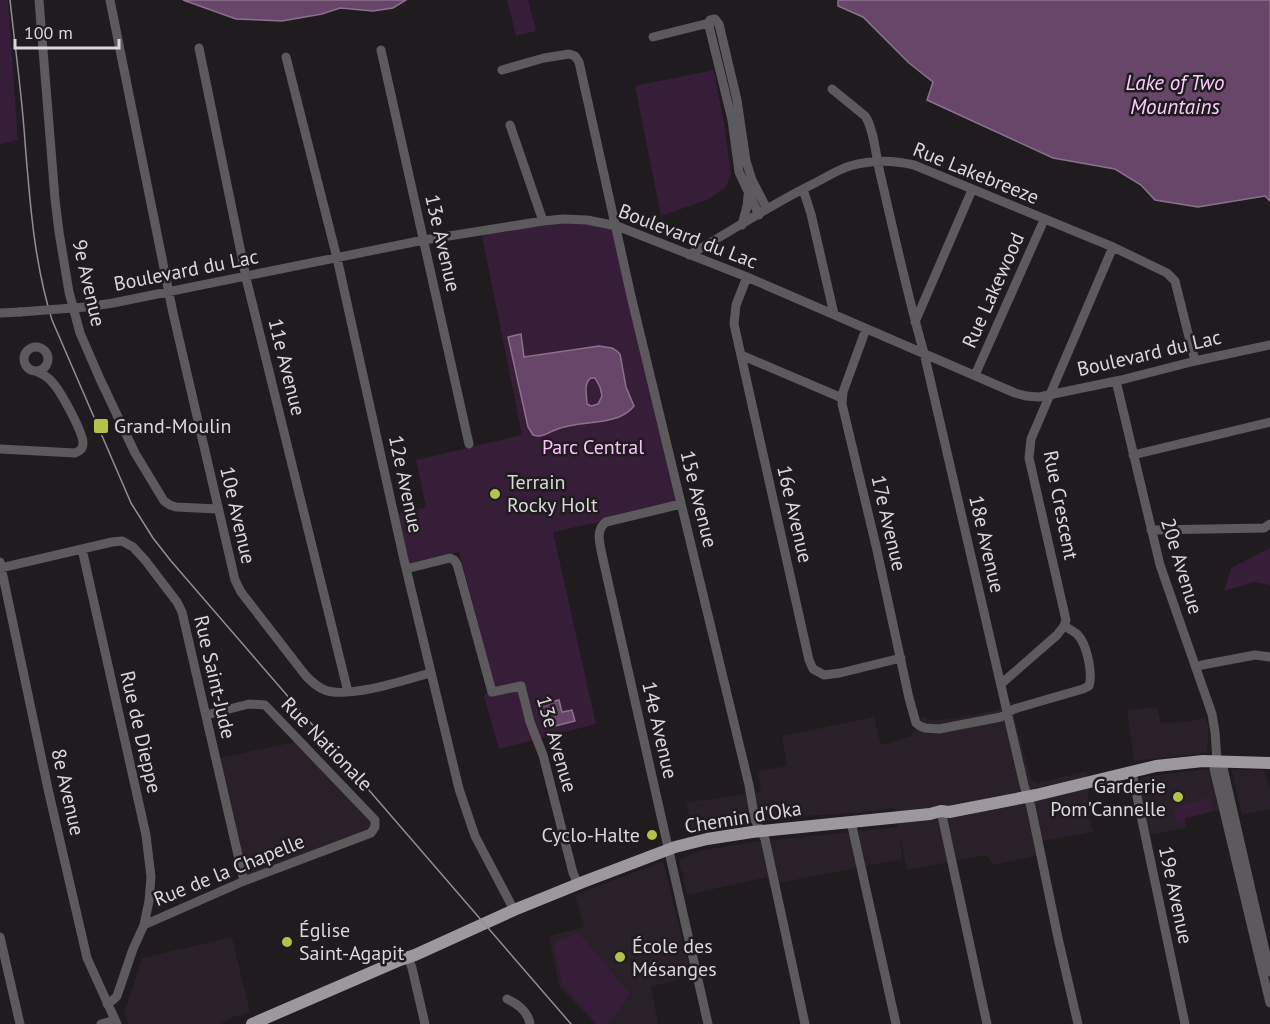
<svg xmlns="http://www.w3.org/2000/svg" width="1270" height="1024" font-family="'PT Sans',sans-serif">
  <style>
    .built { fill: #292029 }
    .green { fill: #361d38 }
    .water { fill: #68466a; stroke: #8a728c; stroke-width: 1.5; fill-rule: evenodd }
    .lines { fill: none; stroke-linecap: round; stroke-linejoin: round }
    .minor { stroke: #5c5a5c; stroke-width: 9 }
    .major { stroke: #9d989d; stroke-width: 12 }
    .tram { stroke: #928e92; stroke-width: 1.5 }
    .minor-bridge { stroke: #5c5a5c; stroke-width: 9 }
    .poi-dot { fill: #b5c249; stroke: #1f1b1f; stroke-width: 2 }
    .labels { text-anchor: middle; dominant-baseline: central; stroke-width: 5; stroke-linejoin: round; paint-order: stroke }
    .street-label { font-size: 20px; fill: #dbd8db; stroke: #1f1b1f }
    .poi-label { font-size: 20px; fill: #dbd8db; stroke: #1f1b1f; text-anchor: start }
    .park-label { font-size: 20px; fill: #fbc2fe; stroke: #1f1b1f }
    .water-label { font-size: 21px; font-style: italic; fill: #fccefe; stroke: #1f1b1f }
  </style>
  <rect width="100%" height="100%" fill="#1f1b1f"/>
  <path class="built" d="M1011 701 1012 704 1018 702 1020 713 1014 716 1031 779 1037 783 1087 771 1089 817 1093 832 1043 841 1045 854 994 865 986 855 907 870 900 838 902 859 769 885 767 877 687 895 679 861 689 855 703 850 754 842 898 827 895 808 857 813 804 816 725 827 693 833 686 803 761 792 758 771 787 766 782 736 874 717 881 745 911 736 922 716 929 720 951 719 999 710 1000 703Z
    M1157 707 1161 723 1184 722 1205 718 1209 727 1207 753 1134 761 1127 710Z
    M299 741 375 820 371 833 244 881 216 759Z
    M1205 769 1208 770 1210 772 1219 810 1185 818 1186 828 1149 835 1138 783 1140 779 1144 777Z
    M1232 770H1264L1270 791V809L1242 815Z
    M663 861 692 977 651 986 658 1024H595L559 986 549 936 584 927 575 895Z
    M232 937 250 1012 230 1018 221 1024H129L124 1014 142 958Z"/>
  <path class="green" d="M0 0H8L18 140 0 144Z
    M507 0H528L536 31 516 36Z
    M714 70 724 123 731 173 726 187 709 199 661 216 635 86Z
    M563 219 614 223 681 504 553 532 596 724 499 749 484 697 493 680 459 552 409 564 398 514 426 507 416 460 522 435 481 231Z
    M1270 548V585L1254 582 1224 591 1231 568Z
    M1210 797 1214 811 1185 818V823L1177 824 1173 808Z
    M579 933 630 993 609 1024H597L562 984 554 943Z"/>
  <path class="water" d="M183 0H406L393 8 373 11 340 8 322 14 282 21 236 19Z
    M838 0H1270V201L1265 196 1198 207 1155 200 1141 185 1115 169 1053 158 927 100 933 82 909 63 863 17 838 6Z
    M521 334 524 357 599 346 612 348 617 351 620 354 626 387 634 406C630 411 626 414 619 417 599 425 576 421 555 430 547 433 542 438 533 435L528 427 508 337ZM591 378H595L600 387 602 396 598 404 591 406 587 404C587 396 583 383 591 378Z
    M559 700 562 712 572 710 575 721 551 727 548 715 542 717 539 705Z"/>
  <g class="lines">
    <path class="minor" d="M39 0 55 199 59 232 69 292 80 333 100 379 135 453 164 501 170 505 176 507 218 509
      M110 0 173 313 235 580 241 592 306 676C312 682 317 687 325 690 347 699 406 680 430 673
      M653 37 709 23
      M199 48 247 282 348 692
      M381 50 469 444
      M286 57 337 258 404 560 459 789 475 836 514 910
      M502 70 544 58 569 54 575 56 579 62 631 296 749 785 755 820 765 839 805 1024
      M832 89 865 116C874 128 876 158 880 173 894 233 907 294 924 353L1024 785 1031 807 1058 938 1078 1024
      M510 125 543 221
      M803 189 811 214 834 314
      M759 215 739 172 732 120 710 30 709 23 710 20 715 19 719 24 737 100 746 161 752 180 767 209
      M742 225 747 206 748 196
      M689 255C730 232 770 205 813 184 825 178 837 170 850 166 871 160 893 160 914 165L1113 247 1167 273 1175 281 1195 361
      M747 277 736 305 734 324 809 660 813 669 824 675 840 673 901 658
      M86 307 113 303 424 240 543 221 563 219 587 220 617 226 747 277 1015 393 1026 396 1039 397 1121 380 1195 361 1270 345
      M0 313 20 312
      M915 322 972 190
      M866 329 843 392 842 404 876 546 909 698 916 723 920 726 925 728 939 729 1001 717 1014 709 1083 689 1089 686C1093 673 1087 644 1077 634 1073 631 1068 628 1064 626
      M24 359a12 12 0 1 1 24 0a12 12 0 1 1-24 0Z
      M741 355 842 398
      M975 375 1044 220
      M1116 381 1160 565 1212 714 1215 732 1217 760 1214 769 1270 1003
      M0 449 75 453C80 451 83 449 83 443 83 432 60 390 52 382 48 377 43 374 36 371
      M1133 455 1270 422
      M681 504 606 522C595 530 600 544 602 555L708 1024
      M1151 530 1264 528 1270 524
      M82 549 146 835 151 877 149 901 144 925 133 949 117 996 113 1000 107 1004
      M0 562 48 789 87 958 117 1024
      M0 568 112 542 122 541 133 547 145 560 177 602 182 612 244 881
      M406 569 450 558 454 560 457 564 492 692 521 686 530 722 543 755 573 873 578 884
      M1196 667 1202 665 1255 655 1270 657
      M1001 684 1057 635 1064 626 1066 620 1029 458 1031 439 1113 247
      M1217 760 1223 768 1270 972
      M1132 773 1185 1024
      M941 811 987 1024
      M851 822 896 1024
      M144 925 244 881 371 833 375 827V820L265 705 249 704 206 715
      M0 937 20 1024
      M408 957 412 968 425 1024
      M507 999C518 1004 528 1012 530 1024
      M101 1024 115 1020"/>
    <path class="major" d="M252 1024 400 960 415 955 514 910 583 882 675 847 707 839 752 832 930 814 941 811 949 812 1036 795 1156 766 1203 761 1270 763"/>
    <path class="tram" d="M10 0C15 47 22 95 25 142 30 203 34 262 52 320L131 503 153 538 171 561 571 1024"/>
    <path class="minor-bridge" d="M20 312 86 307"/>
  </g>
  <g class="poi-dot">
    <rect x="93" y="418" width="16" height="16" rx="3"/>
    <circle cx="495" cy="494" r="6"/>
    <circle cx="1178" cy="797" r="6"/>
    <circle cx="652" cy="835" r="6"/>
    <circle cx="287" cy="942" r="6"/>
    <circle cx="620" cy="957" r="6"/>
  </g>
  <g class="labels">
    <g class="street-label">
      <text transform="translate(976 173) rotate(22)">Rue Lakebreeze</text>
      <text transform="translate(688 236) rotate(21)">Boulevard du Lac</text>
      <text transform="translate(443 243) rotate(77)">13e Avenue</text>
      <text transform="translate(186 270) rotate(-11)">Boulevard du Lac</text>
      <text transform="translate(89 283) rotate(77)">9e Avenue</text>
      <text transform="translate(993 290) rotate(-66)">Rue Lakewood</text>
      <text transform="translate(1149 353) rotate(-13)">Boulevard du Lac</text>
      <text transform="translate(287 367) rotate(76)">11e Avenue</text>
      <text transform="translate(406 484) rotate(78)">12e Avenue</text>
      <text transform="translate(699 499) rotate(76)">15e Avenue</text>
      <text transform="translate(1061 505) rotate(79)">Rue Crescent</text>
      <text transform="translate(795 514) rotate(77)">16e Avenue</text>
      <text transform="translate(238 515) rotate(77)">10e Avenue</text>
      <text transform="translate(889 523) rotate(77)">17e Avenue</text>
      <text transform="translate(987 544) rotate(77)">18e Avenue</text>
      <text transform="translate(1182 566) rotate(73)">20e Avenue</text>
      <text transform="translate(215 677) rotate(77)">Rue Saint-Jude</text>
      <text transform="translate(660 730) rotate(77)">14e Avenue</text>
      <text transform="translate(141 732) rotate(77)">Rue de Dieppe</text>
      <text transform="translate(327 744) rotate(46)">Rue Nationale</text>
      <text transform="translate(557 744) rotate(74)">13e Avenue</text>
      <text transform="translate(68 792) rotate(77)">8e Avenue</text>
      <text transform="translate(743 817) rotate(-9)">Chemin d'Oka</text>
      <text transform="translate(229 870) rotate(-22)">Rue de la Chapelle</text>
      <text transform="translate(1176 895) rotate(78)">19e Avenue</text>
    </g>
    <g class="poi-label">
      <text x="114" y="426">Grand-Moulin</text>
      <text x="507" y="482">Terrain<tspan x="507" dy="23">Rocky Holt</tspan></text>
      <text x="1166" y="786" text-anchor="end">Garderie<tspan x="1166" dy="23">Pom'Cannelle</tspan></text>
      <text x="640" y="835" text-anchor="end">Cyclo-Halte</text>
      <text x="299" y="930">Église<tspan x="299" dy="23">Saint-Agapit</tspan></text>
      <text x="632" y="946">École des<tspan x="632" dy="23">Mésanges</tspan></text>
    </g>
    <g class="park-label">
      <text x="593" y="447">Parc Central</text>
    </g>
    <g class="water-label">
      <text x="1175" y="82">Lake of Two<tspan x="1175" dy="24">Mountains</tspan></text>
    </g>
  </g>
  <path d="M15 39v9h104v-9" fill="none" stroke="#dbd8db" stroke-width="3"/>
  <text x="24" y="39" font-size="18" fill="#dbd8db" stroke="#1f1b1f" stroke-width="4.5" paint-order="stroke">100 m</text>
</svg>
